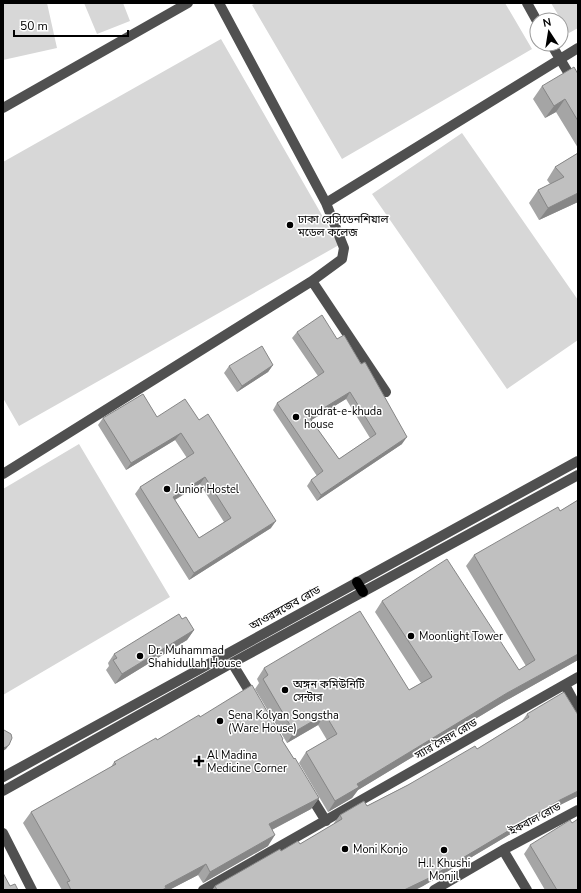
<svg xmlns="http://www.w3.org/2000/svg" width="581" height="893" font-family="'Nunito Sans','Noto Sans Bengali',sans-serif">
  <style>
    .green { fill: #d7d7d7 }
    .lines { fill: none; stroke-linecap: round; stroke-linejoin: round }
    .major-casing { stroke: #dbdbdb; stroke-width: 12 }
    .minor { stroke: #505050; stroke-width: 10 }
    .major { stroke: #000; stroke-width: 10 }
    .wall { fill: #a5a5a5; fill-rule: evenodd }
    .shaded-wall { fill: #868686 }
    .building { fill: #c0c0c0; stroke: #868686; fill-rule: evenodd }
    .poi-dot { fill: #000; stroke: #fff; stroke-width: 1.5 }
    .labels { text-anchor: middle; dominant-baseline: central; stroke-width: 3; stroke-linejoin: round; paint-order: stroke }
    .poi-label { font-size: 11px; fill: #000; stroke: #fff; text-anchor: start }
    .street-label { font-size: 11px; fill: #000; stroke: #fff }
  </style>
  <rect width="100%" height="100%" fill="#fff"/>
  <path class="green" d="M3 3H47L57 48 3 60Z
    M84 3H123L130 21 97 34Z
    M256 3H505L532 49 342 159 252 5Z
    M551 3H578V28L569 33Z
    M221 39 339 245 19 426 3 398V162Z
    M462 133 578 300V340L507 389 372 194Z
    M79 444 170 597 3 695V489Z"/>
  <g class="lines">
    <defs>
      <path id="major" d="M357 582 363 592"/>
    </defs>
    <use href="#major" class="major-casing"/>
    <path class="minor" d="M527 3 537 21
      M551 44 578 89
      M3 108 188 3
      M326 203 578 48
      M312 281 386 392
      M3 474 312 281 342 259 344 248 326 203 219 3
      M232 663 254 699
      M565 685 578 709
      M3 777 578 461
      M3 791 232 663 578 475
      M308 792 326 821
      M3 833 32 890
      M503 850 527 890
      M203 890 578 677
      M434 890 503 850 578 810"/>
    <use href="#major" class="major"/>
  </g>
  <path class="wall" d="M578 74V148L556 112 545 118 533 99 542 86Z
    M578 153V202L539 220 529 203 538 190 550 184 547 180 555 167Z
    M297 332 402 444 317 501 307 486 311 480 317 476 273 410 277 403 318 376 292 338ZM346 399 370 438 339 459 311 420Z
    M273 365 268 372 237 392 224 373 229 366Z
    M157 417 199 420 271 528 189 580 135 494 140 487 187 458 175 440 126 470 98 425 103 418ZM200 484 224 522 199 538 175 500Z
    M578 500V660L500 704 358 790 352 798 328 812 299 763 306 752 327 740 318 725 287 743 255 689 259 683 257 679 264 668 409 690 421 683 375 612 382 601 519 670 526 666 466 566 474 555 560 511Z
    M182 619 194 630 187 640 115 684 106 670 109 666 108 663 114 654Z
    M527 714 578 715V796L554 808 423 886 415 890H212L215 886 281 851 300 844 334 824V823L340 815 367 806 477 749 522 721Z
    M200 717 282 740 319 798 311 809 272 830 268 846 203 883 198 875 169 890H62L23 823 31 812 111 767 114 762 157 740Z
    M530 845 578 890H545L524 854Z"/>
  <path class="shaded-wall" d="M565 99 556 112 545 118 554 106Z
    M578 193V202L539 220 548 208Z
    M273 365 268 372 237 392 242 386Z
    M350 392 346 399 305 424 309 417Z
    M181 433 175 440 126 470 131 463Z
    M407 437 402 444 317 501 321 495Z
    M205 477 200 484 168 504 173 497Z
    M276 521 271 528 189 580 194 573Z
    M194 630 187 640 115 684 122 674Z
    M578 654V660L500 704 358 790 352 798 328 812 335 801 357 784 507 693Z
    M325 714 318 725 287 743 294 732Z
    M9 745 6 749 3 751V748Z
    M578 791V796L554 808 423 886 415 890H404L560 800Z
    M319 798 311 809 262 835 269 824Z
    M275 835 268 846 203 883 210 872Z
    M206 864 198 875 169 890H162L165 886Z"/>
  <path class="building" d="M574 67 578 74V121L565 99 554 106 542 86Z
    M578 153V193L548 208 538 190 564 177 555 167Z
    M322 315 337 339 344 335 361 364 365 362 407 437 321 495 311 480 323 471 277 403 324 372 297 332ZM350 392 376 434 339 459 309 417Z
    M262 346 273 365 242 386 229 366Z
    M143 394 157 417 185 399 199 420 208 414 276 521 194 573 140 487 194 453 181 433 131 463 103 418ZM205 477 231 518 199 538 173 497Z
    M578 500V654L507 693 357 784 359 787 335 801 306 752 337 734 325 714 294 732 263 679 268 675 264 668 360 611 409 690 432 677 382 601 447 559 519 670 535 660 474 555 558 507 560 511Z
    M179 614 182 619 186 617 194 630 122 674 113 660 117 658 114 654Z
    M252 685 283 739 282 740 294 759 295 758 319 798 269 824 275 835 210 872 206 864 165 886 166 888 162 890H71L67 882 70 881 31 812 116 764 114 762 156 738 157 740 199 715 200 717Z
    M564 692 578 715V791L560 800 429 878 404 890H217L215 886 280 849 281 851 298 841 300 844 342 819 340 815 364 801 367 806 408 785 475 746 477 749 529 717 527 714Z
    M3 730H4L11 734 12 738 9 745 6 747 3 748Z
    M578 819V890H557L530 845 570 820 572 823Z
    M3 873 10 886 15 884 18 890H3Z"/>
  <g class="poi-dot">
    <circle cx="290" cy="225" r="4"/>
    <circle cx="296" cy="417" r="4"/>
    <circle cx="167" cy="489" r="4"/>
    <circle cx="411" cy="636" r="4"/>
    <circle cx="140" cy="656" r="4"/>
    <circle cx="285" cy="690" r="4"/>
    <circle cx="220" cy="721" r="4"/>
    <path d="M197 755h4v4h4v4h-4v4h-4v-4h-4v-4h4z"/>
    <circle cx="345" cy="849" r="4"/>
    <circle cx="444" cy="850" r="4"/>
  </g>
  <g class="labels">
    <g class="poi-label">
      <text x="298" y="219">ঢাকা রেসিডেনশিয়াল<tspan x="298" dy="13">মডেল কলেজ</tspan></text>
      <text x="304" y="411">qudrat-e-khuda<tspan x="304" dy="13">house</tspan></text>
      <text x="175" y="489">Junior Hostel</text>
      <text x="419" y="636">Moonlight Tower</text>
      <text x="148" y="650">Dr. Muhammad<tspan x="148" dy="13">Shahidullah House</tspan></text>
      <text x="293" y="684">অঙ্গন কমিউনিটি<tspan x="293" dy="13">সেন্টার</tspan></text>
      <text x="228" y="715">Sena Kolyan Songstha<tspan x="228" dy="13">(Ware House)</tspan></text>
      <text x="207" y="755">Al Madina<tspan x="207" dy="13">Medicine Corner</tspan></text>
      <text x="353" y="849">Moni Konjo</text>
      <text x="444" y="863" text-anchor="middle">H.I. Khushi<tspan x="444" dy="13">Monjil</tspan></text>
    </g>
    <g class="street-label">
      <text transform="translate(285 608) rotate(-29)">আওরঙ্গজেব রোড</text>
      <text transform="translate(446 739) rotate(-30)">স্যার সৈয়দ রোড</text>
      <text transform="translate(535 819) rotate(-28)">ইকবাল রোড</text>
    </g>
  </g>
  <rect width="581" height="893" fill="none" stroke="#000000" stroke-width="8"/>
  <g transform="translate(549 32) rotate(348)"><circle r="19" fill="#ffffff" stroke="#999999"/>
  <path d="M0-3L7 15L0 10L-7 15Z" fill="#000000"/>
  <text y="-6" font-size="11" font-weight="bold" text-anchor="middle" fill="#000000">N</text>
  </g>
  <path d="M14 30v6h114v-6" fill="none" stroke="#000000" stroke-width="2"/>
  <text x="20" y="30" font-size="12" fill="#000000" stroke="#ffffff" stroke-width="3" paint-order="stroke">50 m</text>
</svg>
